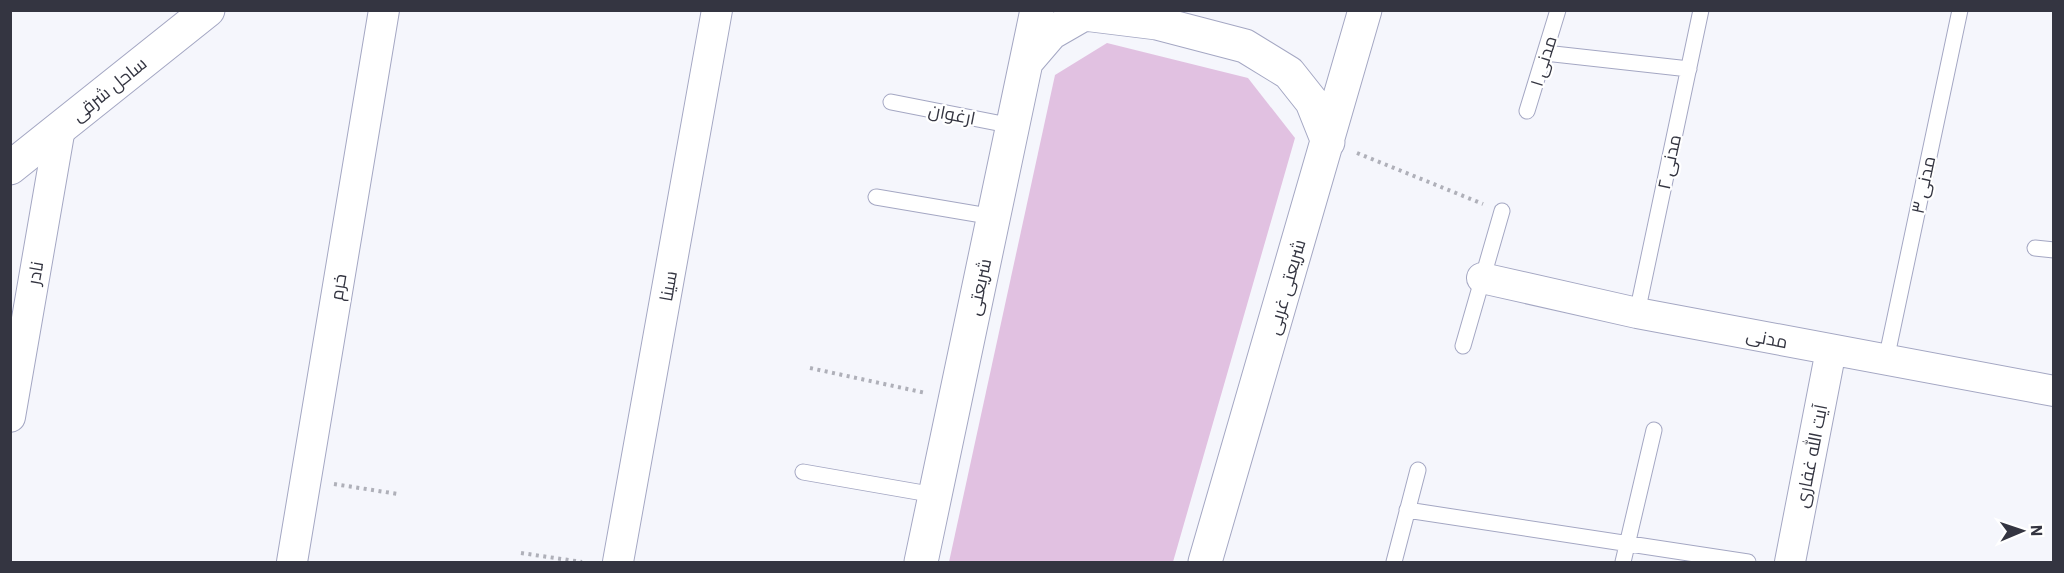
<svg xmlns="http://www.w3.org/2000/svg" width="2064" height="573" font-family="'IBM Plex Sans',Cairo,sans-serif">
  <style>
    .green { fill: #e1c1e1 }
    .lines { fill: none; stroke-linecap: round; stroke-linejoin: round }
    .service-casing { stroke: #a4a7c3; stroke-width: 17 }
    .minor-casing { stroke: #a4a7c3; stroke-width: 32 }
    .tertiary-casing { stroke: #a4a7c3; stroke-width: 35 }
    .secondary-casing { stroke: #a4a7c3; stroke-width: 35 }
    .path { stroke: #afb0b9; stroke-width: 4; stroke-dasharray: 3 4.5; stroke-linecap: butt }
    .service { stroke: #fff; stroke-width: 15 }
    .minor { stroke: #fff; stroke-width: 30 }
    .tertiary { stroke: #fff; stroke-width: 33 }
    .secondary { stroke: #fff; stroke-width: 33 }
    .labels { text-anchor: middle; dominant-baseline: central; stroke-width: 4.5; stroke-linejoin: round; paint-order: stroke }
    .street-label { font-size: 18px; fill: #343541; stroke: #fff }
  </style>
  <rect width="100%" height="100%" fill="#f5f6fc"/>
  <path class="green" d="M1107 43 1248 78 1295 138 1173 562H949L1055 75Z"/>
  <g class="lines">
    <defs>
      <path id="service" d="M1545 53 1689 69
        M891 102 1013 126
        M1527 111 1558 10
        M876 197 994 217
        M2035 248 2054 250
        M1637 313 1701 10
        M1463 346 1502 211
        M1886 360 1960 10
        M803 472 935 495
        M1407 510 1748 562
        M1394 562 1418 470
        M1623 562 1654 430"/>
      <path id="minor" d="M1482 278 1637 313 2054 391
        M10 417 60 128
        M292 562 384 10
        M618 562 717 10
        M1790 562 1831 350"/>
      <path id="tertiary" d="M10 168 208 10"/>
      <path id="secondary" d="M1027 61 1051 33 1084 14 1157 23 1245 46 1289 73 1312 102 1328 142
        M921 562 1037 10
        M1205 562 1365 10"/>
    </defs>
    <use href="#service" class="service-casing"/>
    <use href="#minor" class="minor-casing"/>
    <use href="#tertiary" class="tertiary-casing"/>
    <use href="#secondary" class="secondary-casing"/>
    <path class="path" d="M1357 153 1483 204
      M810 368 926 393
      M334 484 398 494
      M521 553 582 562"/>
    <use href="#service" class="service"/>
    <use href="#minor" class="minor"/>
    <use href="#tertiary" class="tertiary"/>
    <use href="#secondary" class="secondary"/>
  </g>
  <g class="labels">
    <g class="street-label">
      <text transform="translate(1543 61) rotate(-73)">مدنی ۱</text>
      <text transform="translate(109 89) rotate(-39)">ساحل شرقی</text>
      <text transform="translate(952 114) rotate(11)">ارغوان</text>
      <text transform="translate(1669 162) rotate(-78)">مدنی ۲</text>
      <text transform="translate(1923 185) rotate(-78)">مدنی ۳</text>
      <text transform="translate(35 273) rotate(-80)">نادر</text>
      <text transform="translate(668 286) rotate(-80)">سینا</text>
      <text transform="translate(338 287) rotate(-81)">خرم</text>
      <text transform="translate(979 287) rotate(-78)">شریعتی</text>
      <text transform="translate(1286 287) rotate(-74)">شریعتی غربی</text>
      <text transform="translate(1767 338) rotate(11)">مدنی</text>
      <text transform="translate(1811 456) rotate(-79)">آیت الله غفاری</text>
    </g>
  </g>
  <rect width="2064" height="573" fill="none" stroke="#343541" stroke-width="24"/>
  <g transform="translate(2022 531) rotate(88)" stroke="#ffffff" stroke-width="4.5" paint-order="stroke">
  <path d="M0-4.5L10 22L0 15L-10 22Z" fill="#343541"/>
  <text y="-9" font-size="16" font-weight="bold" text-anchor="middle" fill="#343541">N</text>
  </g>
</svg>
